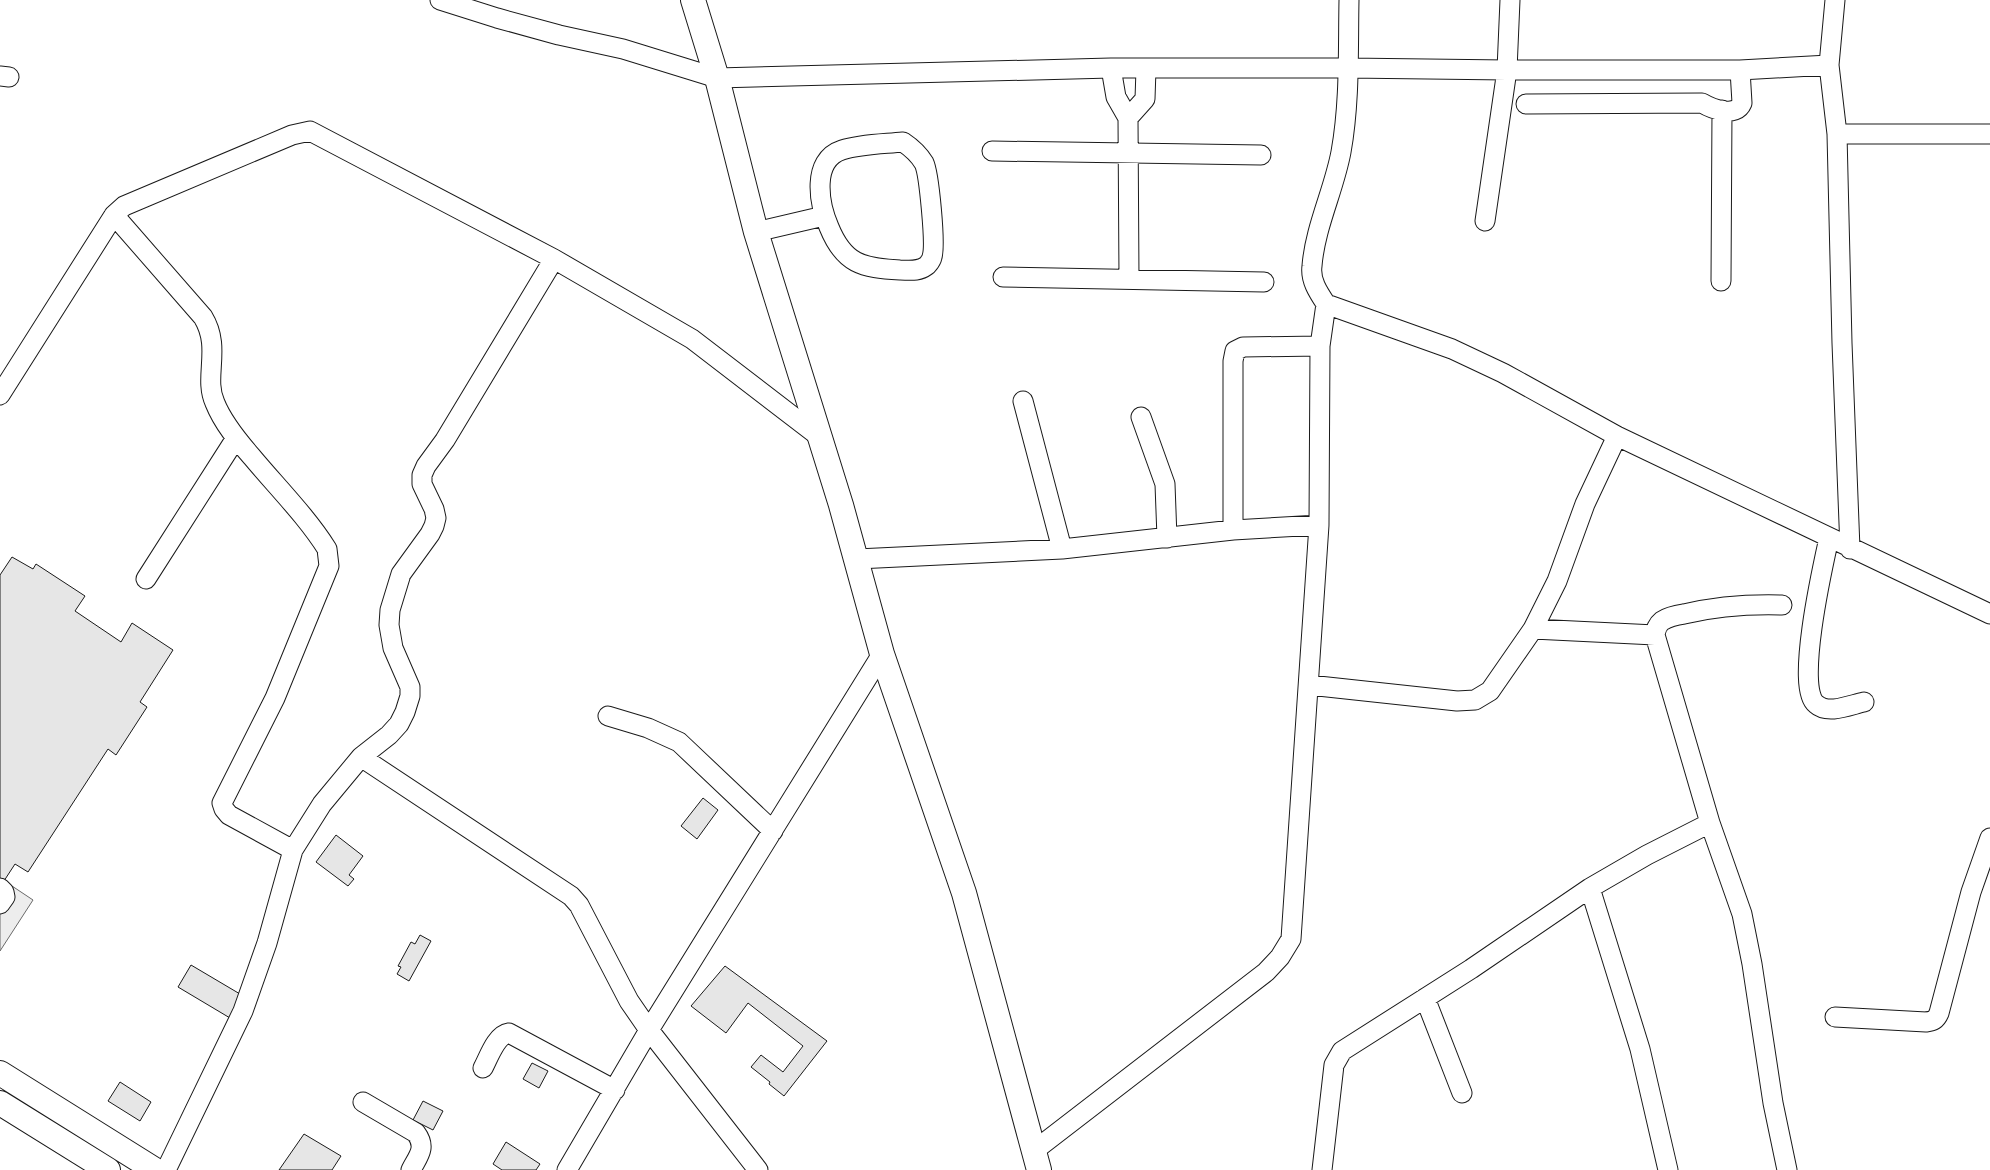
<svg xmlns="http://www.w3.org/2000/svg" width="1990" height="1170" font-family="Montserrat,sans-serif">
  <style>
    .parking { fill: #ededed; stroke: #6a6a6a }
    .building { fill: #e6e6e6; stroke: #1a1a1a }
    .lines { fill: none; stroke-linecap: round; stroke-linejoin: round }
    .minor-casing { stroke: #1a1a1a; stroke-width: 21 }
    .major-casing { stroke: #1a1a1a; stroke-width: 26 }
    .minor { stroke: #fff; stroke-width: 19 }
    .major { stroke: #fff; stroke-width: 24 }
  </style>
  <rect width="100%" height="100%" fill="#fff"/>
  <path class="parking" d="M0 878 33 900 0 951Z"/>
  <path class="building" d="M12 557 33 569 36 564 85 596 75 611 121 642 132 623 173 650 140 702 147 707 116 755 108 749 28 872 15 864 2 884 0 883V575Z
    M703 798 718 810 697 839 681 826Z
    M336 835 363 856 349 875 354 879 348 886 316 862Z
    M420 935 431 941 409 981 397 974 401 967 398 966 411 942 415 944Z
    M191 965 240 994 230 1018 178 987Z
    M725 966 827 1041 784 1096 769 1084 770 1082 751 1067 761 1055 783 1072 803 1046 748 1003 726 1033 691 1006Z
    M532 1063 548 1071 539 1088 523 1079Z
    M120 1082 151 1102 140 1121 108 1101Z
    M423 1101 443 1111 433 1130 413 1120Z
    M304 1134 341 1156 332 1170H279Z
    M506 1142 540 1164 536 1170H502L493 1164Z"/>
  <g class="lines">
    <defs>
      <path id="minor" d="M440 0 497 18 559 35 623 49 717 78 1111 68H1348L1507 70H1740L1829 65
        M1349 0C1348 50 1350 102 1341 152 1334 190 1315 227 1312 266 1310 280 1318 292 1326 304L1452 349 1503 373 1617 436 1990 614
        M1835 0 1829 65 1837 134 1842 343 1850 549
        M1111 68 1116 97 1128 118 1129 279
        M0 76 9 77
        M1526 104 1702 103C1712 109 1736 118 1742 103L1740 70
        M1128 118 1145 99 1146 69
        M1837 134H1990
        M903 142C912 148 918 153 924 163 929 173 936 245 932 257 932 259 928 265 926 266 918 272 909 270 900 270 862 268 844 264 829 227 819 204 811 160 842 150 861 144 883 144 903 142Z
        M992 151 1261 155
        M114 215 203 317C222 348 203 377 215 403 223 423 238 441 252 457 277 487 307 517 327 549L329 566 275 698 222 803 224 809 229 815 293 850
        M1485 221 1507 70 1510 0
        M756 232 824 216
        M1003 277 1264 282
        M1721 281 1722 110
        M0 395 114 215 124 206 292 135 310 131 554 259 692 339 821 438
        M1023 401 1062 549
        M1141 417 1165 484 1167 538
        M1233 530V361L1235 351 1243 347 1320 346
        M1829 538C1823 565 1795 688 1816 704 1828 715 1850 705 1864 702
        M857 559 1062 549 1233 530 1319 525
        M146 579 236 438
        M1782 605C1748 604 1718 606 1684 614 1677 615 1668 617 1662 621 1657 625 1656 629 1655 635L1710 823 1742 914 1752 964 1773 1103 1787 1170
        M1533 629 1655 635
        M1309 685 1457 701 1475 700 1490 691 1533 629 1557 581 1585 504 1617 436
        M608 716 648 728 679 742 773 831
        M361 757 571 896 579 905 629 1001 649 1030 758 1170
        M0 888 4 892 5 897 0 904
        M1590 888 1640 1049 1668 1170
        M1425 998 1462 1093
        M1835 1017 1926 1022C1933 1021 1936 1020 1939 1013L1971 892 1990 838
        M483 1068C489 1057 496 1035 509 1033L615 1090
        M363 1102 416 1133C427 1148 418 1156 411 1170
        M1035 1150 1266 972 1280 957 1291 939 1319 525 1320 346 1326 304
        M166 1170 243 1011 267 943 293 850 322 804 361 757 389 735 399 724 405 712 410 696V687L393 648 389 625 390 610 401 574 430 534 434 526 436 518 434 509 422 484V475L426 466 445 440 554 259
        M567 1170 649 1030 882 654
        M1322 1170 1334 1065 1342 1051 1471 969 1590 888 1647 855 1710 823"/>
      <path id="major" d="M693 0 717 78 756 232 841 505 882 654 964 893 1039 1170
        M0 1073 155 1170
        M0 1103 108 1170"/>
    </defs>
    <use href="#minor" class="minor-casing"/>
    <use href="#major" class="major-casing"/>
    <use href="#minor" class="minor"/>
    <use href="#major" class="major"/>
  </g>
</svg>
